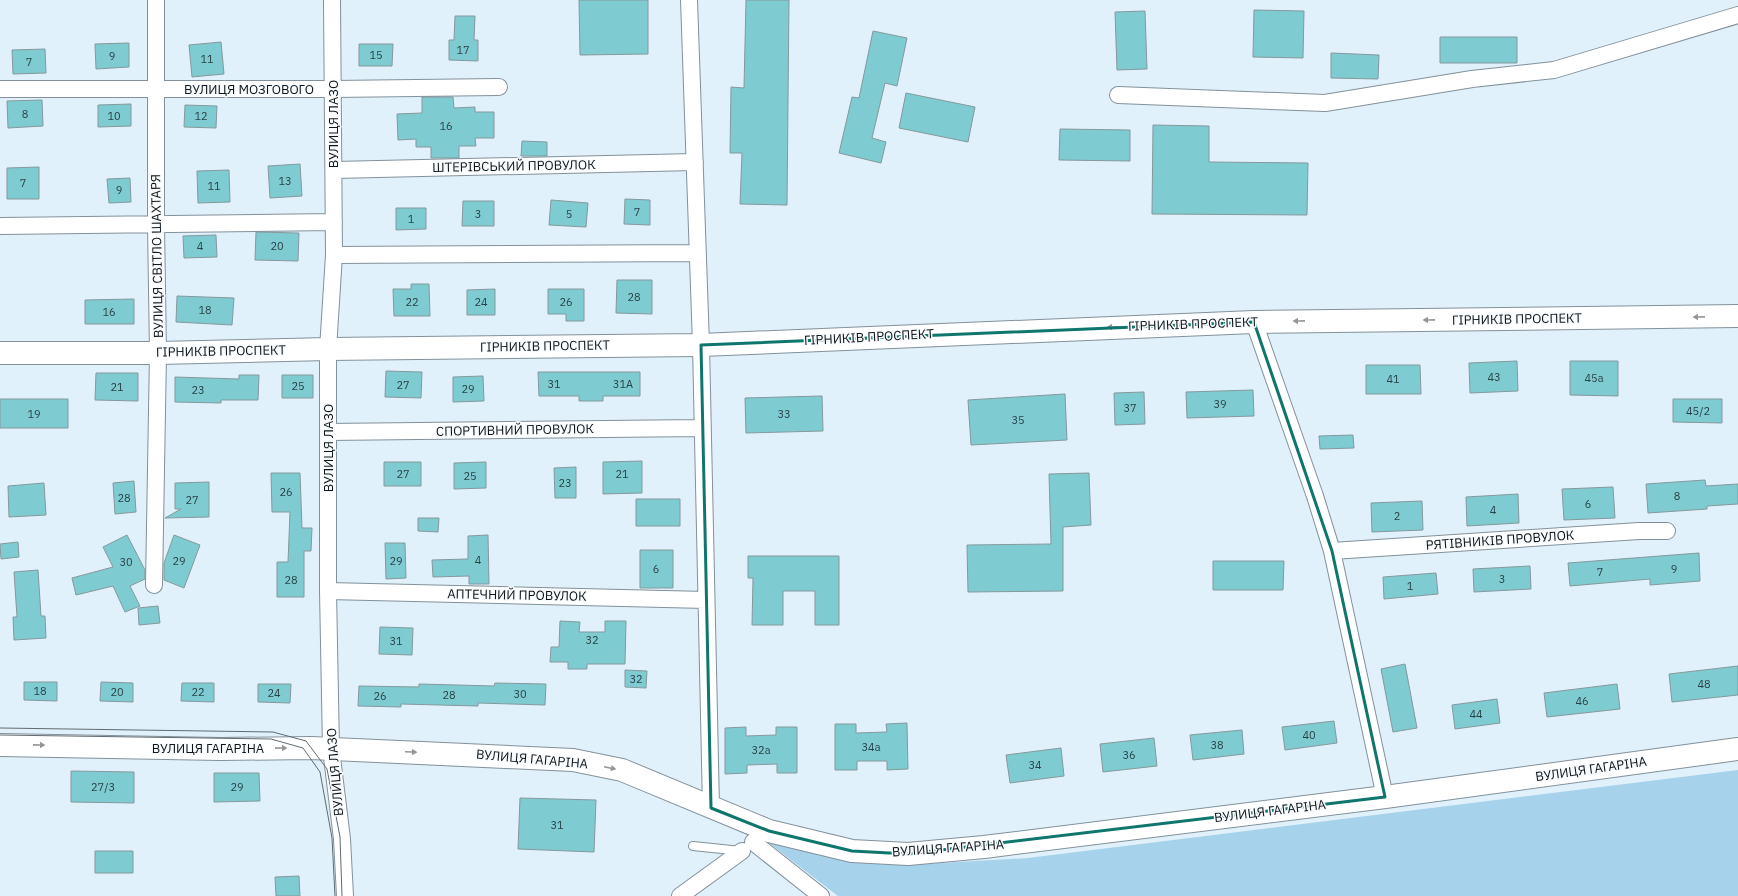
<svg xmlns="http://www.w3.org/2000/svg" width="1738" height="896" font-family="'IBM Plex Sans',sans-serif">
  <style>
    .green { fill: #a7d2eb }
    .building { fill: #7ecbd1; stroke: #85999b }
    .lines { fill: none; stroke-linecap: round; stroke-linejoin: round }
    .service-casing { stroke: #82919b; stroke-width: 10 }
    .minor-casing { stroke: #82919b; stroke-width: 18 }
    .secondary-casing { stroke: #82919b; stroke-width: 24 }
    .service { stroke: #fff; stroke-width: 8 }
    .minor { stroke: #fff; stroke-width: 16 }
    .secondary { stroke: #fff; stroke-width: 22 }
    .tram { stroke: #606b71; stroke-width: 1 }
    .oneway { fill: #939597 }
    .marked { fill: none; stroke: #0f766e; stroke-width: 3; stroke-linejoin: round }
    .labels { text-anchor: middle; dominant-baseline: central; stroke-width: 3; stroke-linejoin: round; paint-order: stroke }
    .number-label { font-size: 11px; fill: #2a4246 }
    .street-label { font-size: 13px; fill: #0e1417; stroke: #f8fbfe }
  </style>
  <rect width="100%" height="100%" fill="#e0f1fb"/>
  <path class="green" d="M1738 770V896H838L769 843 772 841 834 858 924 864 1028 858Z"/>
  <path class="building" d="M579 0H648V54L580 55Z
    M746 0H789L787 205 740 204 742 153H730L731 87 744 88Z
    M1254 10 1304 11 1303 58 1253 57Z
    M1145 11 1147 69 1117 70 1115 12Z
    M455 16H475L474 40H478V61L449 60V40H454Z
    M873 31 907 38 897 86 885 83 872 138 886 142 881 163 839 153 852 97 859 98Z
    M1440 37H1517V63H1440Z
    M221 42 224 74 192 77 189 45Z
    M129 43V67L96 69 95 44Z
    M359 44H393L392 66H359Z
    M45 49 46 73 13 74 12 50Z
    M1331 53 1379 55 1378 79 1331 78Z
    M906 93 975 107 968 142 899 128Z
    M422 97H453L454 108 475 107V112H494V138H475L476 146H459V158H431V147H416V139L398 140 397 114 422 113Z
    M42 100 43 126 8 128 7 101Z
    M131 104V126L98 127V105Z
    M185 105 217 106 216 128 184 127Z
    M1153 125 1209 126V162L1308 163 1307 215 1152 214Z
    M1060 129 1130 130V161L1059 160Z
    M522 141 547 142V156H521Z
    M300 164 302 196 270 198 268 166Z
    M39 167V199H7V168Z
    M229 170 230 202 198 203 197 171Z
    M130 178 131 202 109 203 107 179Z
    M625 199 650 200V225L624 224Z
    M551 200 588 203 586 227 549 225Z
    M463 201H494V226H462Z
    M396 208H426V229L396 230Z
    M256 232 299 233 298 261 255 260Z
    M216 235 217 257 184 258 183 236Z
    M617 280H652V314L616 313Z
    M411 284H429L430 316H394L393 289H411Z
    M495 289V315H467V290Z
    M548 289H584V321H566V314H548Z
    M177 296 234 298 232 325 176 322Z
    M134 299V324H85V300Z
    M1517 361 1518 391 1470 393 1469 363Z
    M1570 361H1618V396L1570 395Z
    M1366 365H1420L1421 394H1366Z
    M386 371 422 372 421 398 385 397Z
    M538 372H640V396H603V401H579V396H539Z
    M96 373H138V401L95 400Z
    M239 375H259L258 400H221V403L175 402V377L239 379Z
    M282 375H313V398H282Z
    M483 376 484 401 453 402V377Z
    M1253 390 1254 416 1187 418 1186 392Z
    M1144 392 1145 424 1115 425 1114 393Z
    M1065 394 1067 440 971 445 968 400Z
    M822 396 823 431 746 433 745 398Z
    M0 399H68V428H0Z
    M1673 399H1722V423L1673 422Z
    M1353 435 1354 448 1320 449 1319 436Z
    M642 461V493L603 494V462Z
    M384 462H421V486H384Z
    M486 462V488L454 489V463Z
    M576 467V498H555L554 468Z
    M271 473H300L302 528H312L311 551H304V597H277V562H288L290 512H272Z
    M1089 473 1091 525 1063 527V591L968 592 967 545 1051 544 1049 474Z
    M1705 480 1706 486 1738 484V504L1707 506V509L1648 513 1646 484Z
    M134 481 136 512 115 514 113 483Z
    M209 482V517L165 518 181 509H175V483Z
    M44 483 46 515 9 517 8 486Z
    M1613 487 1615 518 1564 520 1562 489Z
    M1518 494 1519 523 1467 526 1466 497Z
    M636 499H680V526H636Z
    M1422 501 1423 530 1372 532 1371 503Z
    M418 518H439L438 532 418 531Z
    M127 535 145 570V579L130 586 140 606 125 612 113 586 76 595 72 578 113 567 103 547Z
    M174 535 200 545 184 588 164 580V563Z
    M488 535 489 584H469V576L433 577 432 560 468 559V536Z
    M18 542 19 557 1 559 0 544Z
    M385 543H405L406 578 386 579Z
    M640 550H673V588H640Z
    M1699 553 1700 581 1650 585V579L1570 586 1568 563Z
    M748 556H839V625H815V591H783V625H752L753 578H748Z
    M1213 561H1284L1283 590H1213Z
    M1530 566 1531 589 1474 592 1473 569Z
    M38 570 41 616H45L46 638 14 640 13 617H17L14 572Z
    M1436 573 1438 594 1384 599 1383 577Z
    M158 606 160 623 139 625 138 608Z
    M560 621 580 622 579 632H605V621H626L625 664H587V669H568V662H550L551 647H559Z
    M380 627 413 628 412 655 379 654Z
    M1405 664 1417 728 1393 732 1381 669Z
    M1738 666V695L1672 702 1669 674Z
    M625 670 647 671 646 688 625 687Z
    M24 682H57V701L24 700Z
    M101 682 133 683V702L100 701Z
    M182 683H214V702L181 701Z
    M495 683 546 684 545 705 478 703V706L401 704V707L358 706 359 686 419 687V684L494 686Z
    M258 684H291L290 703 258 702Z
    M1617 684 1620 709 1547 717 1544 693Z
    M1497 699 1500 723 1455 729 1452 705Z
    M1334 721 1337 743 1285 750 1282 727Z
    M907 723 908 769 887 770V761H857V770H835V724H856V733L887 732 886 724Z
    M746 727V736L776 735V727H797V773H777V764L747 765V773L725 774V728Z
    M1242 730 1244 754 1193 760 1190 735Z
    M1154 738 1157 766 1103 772 1100 744Z
    M1061 748 1064 776 1010 783 1006 755Z
    M71 771 134 772V803L71 802Z
    M214 773H259L260 801 214 802Z
    M520 798 596 800 594 852 518 849Z
    M95 851H133V873H95Z
    M299 876 300 896H276L275 877Z"/>
  <g class="lines">
    <defs>
      <path id="service" d="M693 846 741 851"/>
      <path id="minor" d="M332 0 334 255 328 349V591L331 749 342 839 345 896
        M689 0 701 345 711 808
        M0 89H333L499 87
        M1118 95 1325 103 1472 79 1554 70 1738 15
        M334 170 695 162
        M0 226 334 222
        M334 255 697 253
        M1254 322 1315 496 1332 551 1385 797
        M328 432 702 428
        M1332 551 1639 531H1667
        M154 585 158 353 156 224V0
        M328 591 706 600
        M753 842 821 896
        M680 896 742 851"/>
      <path id="secondary" d="M0 353H158L328 349 701 345 1254 322 1738 316
        M0 745 220 749 311 748 573 760 622 770 769 831 852 851 908 854 984 847 1385 797 1738 749"/>
    </defs>
    <use href="#service" class="service-casing"/>
    <use href="#minor" class="minor-casing"/>
    <use href="#secondary" class="secondary-casing"/>
    <use href="#service" class="service"/>
    <use href="#minor" class="minor"/>
    <use href="#secondary" class="secondary"/>
    <path class="tram" d="M0 728 273 732 306 741 327 769 340 837 342 896
      M0 735 271 739 303 748 320 772 332 838 335 896"/>
  </g>
  <defs><path id="oneway-solid" d="M-6-.8H1V-3.2L6.5 0L1 3.2V.8H-6Z"/></defs>
  <g class="oneway">
    <use href="#oneway-solid" transform="translate(1699 317) rotate(179)"/>
    <use href="#oneway-solid" transform="translate(1429 320) rotate(179)"/>
    <use href="#oneway-solid" transform="translate(1299 321) rotate(179)"/>
    <use href="#oneway-solid" transform="translate(1113 327) rotate(178)"/>
    <use href="#oneway-solid" transform="translate(39 745) rotate(1)"/>
    <use href="#oneway-solid" transform="translate(281 748) rotate(-1)"/>
    <use href="#oneway-solid" transform="translate(411 752) rotate(2)"/>
    <use href="#oneway-solid" transform="translate(610 768) rotate(12)"/>
  </g>
  <path class="marked" d="M1254 322 1332 551 1385 797 908 854 852 851 769 831 711 808 701 345Z"/>
  <g class="labels">
    <g class="number-label">
      <text x="463" y="50">17</text>
      <text x="376" y="55">15</text>
      <text x="112" y="56">9</text>
      <text x="207" y="59">11</text>
      <text x="29" y="62">7</text>
      <text x="25" y="114">8</text>
      <text x="114" y="116">10</text>
      <text x="201" y="116">12</text>
      <text x="446" y="126">16</text>
      <text x="285" y="181">13</text>
      <text x="23" y="183">7</text>
      <text x="214" y="186">11</text>
      <text x="119" y="190">9</text>
      <text x="637" y="212">7</text>
      <text x="478" y="214">3</text>
      <text x="569" y="214">5</text>
      <text x="411" y="219">1</text>
      <text x="200" y="246">4</text>
      <text x="277" y="246">20</text>
      <text x="634" y="297">28</text>
      <text x="412" y="302">22</text>
      <text x="481" y="302">24</text>
      <text x="566" y="302">26</text>
      <text x="205" y="310">18</text>
      <text x="109" y="312">16</text>
      <text x="1494" y="377">43</text>
      <text x="1594" y="378">45а</text>
      <text x="1393" y="379">41</text>
      <text x="554" y="384">31</text>
      <text x="623" y="384">31А</text>
      <text x="403" y="385">27</text>
      <text x="298" y="386">25</text>
      <text x="117" y="387">21</text>
      <text x="468" y="389">29</text>
      <text x="198" y="390">23</text>
      <text x="1220" y="404">39</text>
      <text x="1130" y="408">37</text>
      <text x="1698" y="411">45/2</text>
      <text x="34" y="414">19</text>
      <text x="784" y="414">33</text>
      <text x="1018" y="420">35</text>
      <text x="403" y="474">27</text>
      <text x="622" y="474">21</text>
      <text x="470" y="476">25</text>
      <text x="565" y="483">23</text>
      <text x="286" y="492">26</text>
      <text x="1677" y="496">8</text>
      <text x="124" y="498">28</text>
      <text x="192" y="500">27</text>
      <text x="1588" y="504">6</text>
      <text x="1493" y="510">4</text>
      <text x="1397" y="516">2</text>
      <text x="478" y="560">4</text>
      <text x="179" y="561">29</text>
      <text x="396" y="561">29</text>
      <text x="126" y="562">30</text>
      <text x="656" y="569">6</text>
      <text x="1674" y="569">9</text>
      <text x="1600" y="572">7</text>
      <text x="1502" y="579">3</text>
      <text x="291" y="580">28</text>
      <text x="1410" y="586">1</text>
      <text x="592" y="640">32</text>
      <text x="396" y="641">31</text>
      <text x="636" y="679">32</text>
      <text x="1704" y="684">48</text>
      <text x="40" y="691">18</text>
      <text x="117" y="692">20</text>
      <text x="198" y="692">22</text>
      <text x="274" y="693">24</text>
      <text x="520" y="694">30</text>
      <text x="449" y="695">28</text>
      <text x="380" y="696">26</text>
      <text x="1582" y="701">46</text>
      <text x="1476" y="714">44</text>
      <text x="1309" y="735">40</text>
      <text x="1217" y="745">38</text>
      <text x="871" y="747">34а</text>
      <text x="761" y="750">32а</text>
      <text x="1129" y="755">36</text>
      <text x="1035" y="765">34</text>
      <text x="103" y="787">27/3</text>
      <text x="237" y="787">29</text>
      <text x="557" y="825">31</text>
    </g>
    <g class="street-label">
      <text x="249" y="89">ВУЛИЦЯ МОЗГОВОГО</text>
      <text transform="translate(333 124) rotate(-90)">ВУЛИЦЯ ЛАЗО</text>
      <text transform="translate(514 166) rotate(-1)">ШТЕРІВСЬКИЙ ПРОВУЛОК</text>
      <text transform="translate(157 256) rotate(-91)">ВУЛИЦЯ СВІТЛО ШАХТАРЯ</text>
      <text transform="translate(1517 319) rotate(-1)">ГІРНИКІВ ПРОСПЕКТ</text>
      <text transform="translate(1193 324) rotate(-2)">ГІРНИКІВ ПРОСПЕКТ</text>
      <text transform="translate(869 337) rotate(-3)">ГІРНИКІВ ПРОСПЕКТ</text>
      <text transform="translate(545 346) rotate(-1)">ГІРНИКІВ ПРОСПЕКТ</text>
      <text transform="translate(221 351) rotate(-1)">ГІРНИКІВ ПРОСПЕКТ</text>
      <text transform="translate(515 430) rotate(-1)">СПОРТИВНИЙ ПРОВУЛОК</text>
      <text transform="translate(328 448) rotate(-90)">ВУЛИЦЯ ЛАЗО</text>
      <text transform="translate(1500 540) rotate(-4)">РЯТІВНИКІВ ПРОВУЛОК</text>
      <text transform="translate(517 595) rotate(1)">АПТЕЧНИЙ ПРОВУЛОК</text>
      <text x="208" y="748">ВУЛИЦЯ ГАГАРІНА</text>
      <text transform="translate(532 759) rotate(5)">ВУЛИЦЯ ГАГАРІНА</text>
      <text transform="translate(1591 769) rotate(-8)">ВУЛИЦЯ ГАГАРІНА</text>
      <text transform="translate(335 772) rotate(-95)">ВУЛИЦЯ ЛАЗО</text>
      <text transform="translate(1270 811) rotate(-7)">ВУЛИЦЯ ГАГАРІНА</text>
      <text transform="translate(948 848) rotate(-4)">ВУЛИЦЯ ГАГАРІНА</text>
    </g>
  </g>
</svg>
